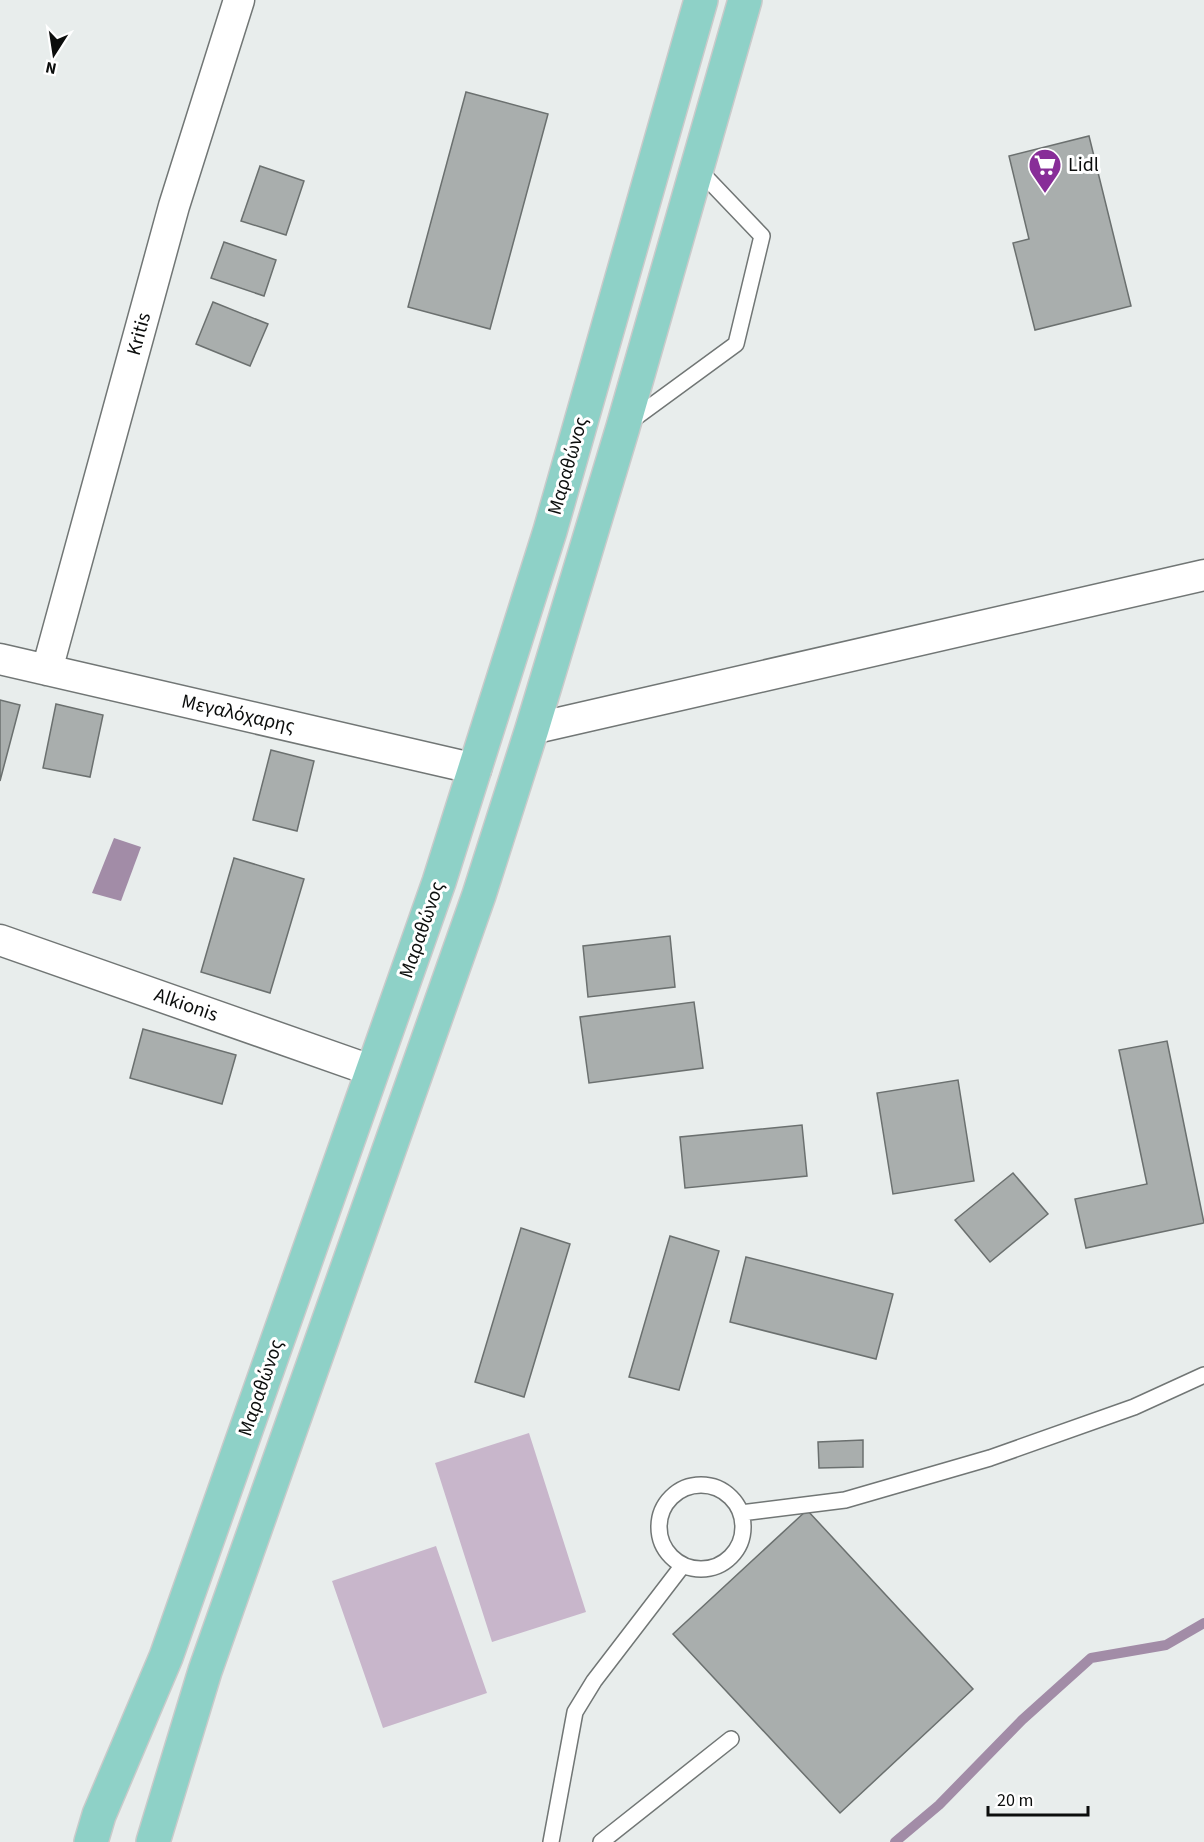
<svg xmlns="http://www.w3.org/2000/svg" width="1204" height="1842" font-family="'Source Sans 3',sans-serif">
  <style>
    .pitch { fill: #c8b6cb }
    .water { fill: #a28ca7 }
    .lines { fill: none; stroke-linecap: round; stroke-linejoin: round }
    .stream { stroke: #a28ca7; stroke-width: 10 }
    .building { fill: #a9aead; stroke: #6b706f; stroke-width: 1.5 }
    .lane-casing { stroke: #717675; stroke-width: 18 }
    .street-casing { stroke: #717675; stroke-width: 33 }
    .primary-casing { stroke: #c9caca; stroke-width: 36 }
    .lane { stroke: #fff; stroke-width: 15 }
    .street { stroke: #fff; stroke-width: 30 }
    .primary { stroke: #8ed1c7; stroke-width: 33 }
    .labels { text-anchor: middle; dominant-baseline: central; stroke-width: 6; stroke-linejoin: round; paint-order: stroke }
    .poi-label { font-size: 20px; fill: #0b0d0c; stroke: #fff; text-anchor: start }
    .street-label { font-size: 20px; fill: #0b0d0c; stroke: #fff }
  </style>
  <rect width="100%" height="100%" fill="#e8edec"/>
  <path class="pitch" d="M529 1433 586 1612 492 1642 435 1463Z
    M436 1546 487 1693 383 1728 332 1581Z"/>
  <path class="water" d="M114 838 141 847 121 901 92 893Z"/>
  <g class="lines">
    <path class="stream" d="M895 1842 939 1805 1022 1720 1091 1658 1166 1645 1204 1623"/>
  </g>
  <path class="building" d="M466 92 548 114 490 329 408 307Z
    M1089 136 1131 306 1035 330 1013 243 1029 239 1009 156Z
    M260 166 304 181 286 235 241 221Z
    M224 242 276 260 264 296 211 278Z
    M213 302 268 324 250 366 196 344Z
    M0 700 20 705 0 781Z
    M56 704 103 715 90 777 43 768Z
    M271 750 314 761 297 831 253 820Z
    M234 858 304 879 270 993 201 972Z
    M670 936 675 987 588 997 583 946Z
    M694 1002 703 1068 589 1083 580 1017Z
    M143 1029 236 1055 222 1104 130 1078Z
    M1167 1041 1204 1223 1086 1248 1075 1199 1147 1184 1119 1050Z
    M958 1080 974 1181 893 1194 877 1093Z
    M802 1125 807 1176 685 1188 680 1137Z
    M1013 1173 1048 1214 990 1262 955 1220Z
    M521 1228 570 1244 524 1397 475 1382Z
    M670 1236 719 1251 679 1390 629 1377Z
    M746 1257 893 1294 876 1359 730 1322Z
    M863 1440V1467L819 1468 818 1442Z
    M807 1510 973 1689 840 1813 673 1634Z"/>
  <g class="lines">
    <defs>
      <path id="lane" d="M628 423 736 344 762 236 697 168
        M659 1527a42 42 0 1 1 84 0a42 42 0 1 1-84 0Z
        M741 1513 845 1500 990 1458 1134 1407 1204 1375
        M551 1842 575 1712 594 1681 683 1565
        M601 1842 731 1739"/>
      <path id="street" d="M0 659 476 769
        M47 670 174 206 239 0
        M532 729 1204 575
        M0 940 373 1071"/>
      <path id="primary" d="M91 1842 99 1815 166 1657 439 882 550 531 701 0
        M153 1842 205 1671 479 895 532 729 623 427 745 0"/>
    </defs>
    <use href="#lane" class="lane-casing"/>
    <use href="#street" class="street-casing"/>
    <use href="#primary" class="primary-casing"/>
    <use href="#lane" class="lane"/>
    <use href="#street" class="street"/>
    <use href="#primary" class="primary"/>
  </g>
  <defs>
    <symbol id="supermarket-pin" viewBox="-11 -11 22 30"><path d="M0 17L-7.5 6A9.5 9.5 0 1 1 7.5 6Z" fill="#882d98" stroke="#fff"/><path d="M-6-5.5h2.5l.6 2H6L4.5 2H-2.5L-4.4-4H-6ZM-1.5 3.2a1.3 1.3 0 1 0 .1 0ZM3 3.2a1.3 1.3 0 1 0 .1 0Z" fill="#fff"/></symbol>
  </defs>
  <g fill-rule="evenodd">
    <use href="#supermarket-pin" x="1026" y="146" width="38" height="52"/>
  </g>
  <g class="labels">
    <g class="poi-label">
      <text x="1068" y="165">Lidl</text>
    </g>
    <g class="street-label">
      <text transform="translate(139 334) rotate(-75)">Kritis</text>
      <text transform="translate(568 466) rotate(-74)">Μαραθώνος</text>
      <text transform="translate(238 714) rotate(13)">Μεγαλόχαρης</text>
      <text transform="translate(422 930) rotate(-71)">Μαραθώνος</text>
      <text transform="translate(186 1005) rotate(19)">Alkionis</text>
      <text transform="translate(261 1388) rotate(-71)">Μαραθώνος</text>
    </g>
  </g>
  <g transform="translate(54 54) rotate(192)" stroke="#ffffff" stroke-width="4.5" paint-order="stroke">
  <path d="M0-4.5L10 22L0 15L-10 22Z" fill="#0b0d0c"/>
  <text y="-9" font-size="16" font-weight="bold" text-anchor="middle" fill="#0b0d0c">N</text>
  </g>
  <path d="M988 1806v9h100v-9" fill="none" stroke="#0b0d0c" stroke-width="3"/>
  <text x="997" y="1806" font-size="18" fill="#0b0d0c" stroke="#ffffff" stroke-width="4.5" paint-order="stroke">20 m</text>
</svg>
